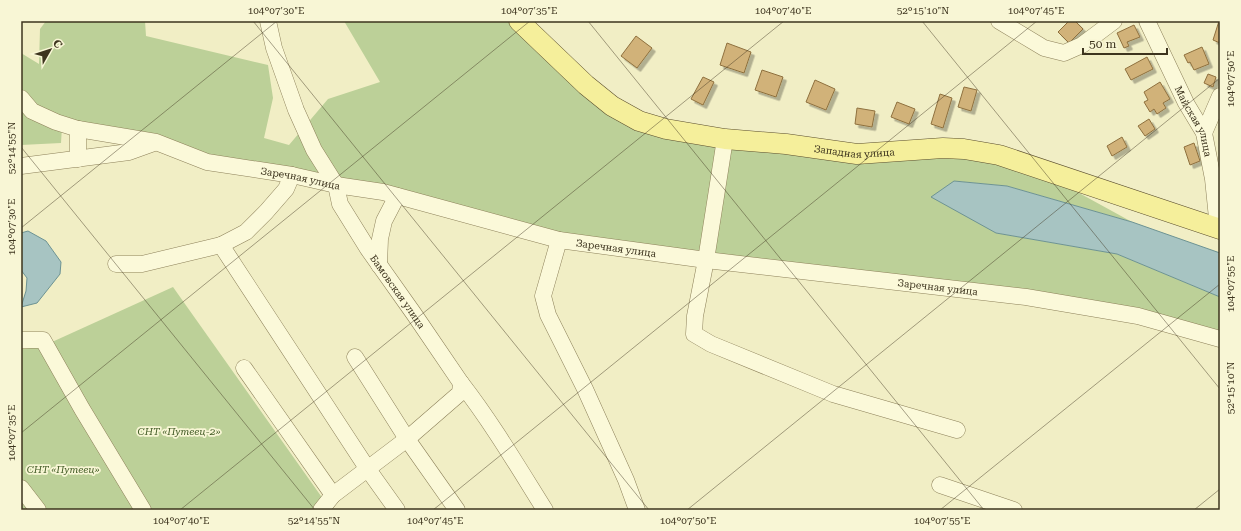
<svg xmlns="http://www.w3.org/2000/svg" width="1241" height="531" font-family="'Roboto Serif',serif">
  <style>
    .green { fill: #bcd098 }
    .water { fill: #a7c4c2; stroke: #6d9393 }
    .building { fill: #d1b279; stroke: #8e703e; filter: url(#shadow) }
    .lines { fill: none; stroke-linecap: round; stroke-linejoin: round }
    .minor-casing { stroke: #8d815a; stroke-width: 17 }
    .major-casing { stroke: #5b4e2e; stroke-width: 21 }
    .minor { stroke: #fbf9d9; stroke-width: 16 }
    .major { stroke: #f5ef9b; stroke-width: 20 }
    .ticks { fill: none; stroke: #3d341e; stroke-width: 1; stroke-opacity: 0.45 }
    .labels { text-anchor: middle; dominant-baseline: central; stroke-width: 3.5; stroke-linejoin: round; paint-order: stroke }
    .street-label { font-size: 10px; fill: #3d341e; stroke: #f8f6d5 }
    .park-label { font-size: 10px; font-style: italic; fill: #405a24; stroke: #f8f6d5 }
    .neatline { fill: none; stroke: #3d341e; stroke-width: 1.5 }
    .ticks-label { font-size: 10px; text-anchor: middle; fill: #3d341e }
  </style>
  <defs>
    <filter id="shadow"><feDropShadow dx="3.5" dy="3.5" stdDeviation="0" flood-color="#0004"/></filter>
  </defs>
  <rect width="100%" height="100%" fill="#f1eec5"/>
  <path class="green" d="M46 21H145L146 36 268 65 273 98 264 138 289 145 328 99 380 82 344 21H519L639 121 883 151 1028 165 1132 222 1007 186 954 181 996 233 1117 254 1220 297V339L1138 316 559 240 78 129 21 98V53L39 64 40 29Z
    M21 112 62 126 61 143 21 145Z
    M173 287 328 506 332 510H21V349L41 347Z"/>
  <path class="water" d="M954 181 1007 186 1132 222 1220 253V297L1117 254 996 233 931 197Z
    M28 231 46 241 61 262 60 274 37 303 21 307 26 291 27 278 21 270V233Z"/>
  <path class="building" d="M1069 21H1075L1083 29 1069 43 1058 32Z
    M1219 21 1220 22V43L1213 40Z
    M1134 25 1140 37 1127 42 1129 46 1124 48 1117 33Z
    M636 36 652 48 637 68 621 56Z
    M727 43 751 52 744 73 720 65Z
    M1202 47 1209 64 1194 70 1190 62 1188 63 1184 55Z
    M1147 57 1153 69 1131 80 1125 69Z
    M762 70 783 77 776 97 755 90Z
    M1208 74 1216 77 1213 87 1204 83Z
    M703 77 714 82 703 105 691 99Z
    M815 80 835 89 826 110 806 102Z
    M1160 82 1170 99 1163 103 1166 108 1157 114 1154 109 1150 112 1144 102 1148 100 1144 92Z
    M964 87 977 90 971 111 958 107Z
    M940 94 952 98 943 128 931 124Z
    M897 102 915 109 909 124 891 117Z
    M857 108 875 111 872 127 855 124Z
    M1149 119 1155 129 1145 136 1138 126Z
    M1122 137 1127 147 1112 156 1107 146Z
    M1194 143 1200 161 1190 165 1184 147Z"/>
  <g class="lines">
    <defs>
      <g id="minor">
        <path id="s1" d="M268 21 274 48 296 110 314 150 336 185 340 204 368 249 414 314 461 383 460 393 407 439 333 495 321 510"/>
        <path d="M999 21 1044 48 1064 53 1082 45 1114 21"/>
        <path id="s2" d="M1147 21 1186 103 1204 133 1213 179 1218 228"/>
        <path id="s3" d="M21 98 32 111 56 122 78 129 156 142 207 162 292 175 336 185 383 192 559 240 706 260 1026 297 1138 316 1220 339"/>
        <path d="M78 129V159"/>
        <path d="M1204 133 1220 96"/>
        <path d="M725 139 706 260 695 316 694 334 711 344 833 394 957 430"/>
        <path d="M21 166 129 152 154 143"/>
        <path d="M559 240 543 296 548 315 585 389 626 480 637 510"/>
        <path d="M221 245 367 468 397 510"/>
        <path d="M116 264H142L221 245 246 232 266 212 286 189 292 175"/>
        <path d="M379 265 380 239 384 221 397 196"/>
        <path d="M21 340H43L82 409 143 510"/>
        <path d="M355 357 407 439 457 510"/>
        <path d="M244 368 333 495"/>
        <path d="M461 383C492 423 518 467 545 510"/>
        <path d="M940 485 1014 510"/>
        <path d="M21 488 38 510"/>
      </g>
      <g id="major">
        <path id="s4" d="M519 21 586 85 612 106 639 121 666 129 725 139 786 144 857 154 943 148 964 149 999 155 1220 229"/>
      </g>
    </defs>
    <use href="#minor" class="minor-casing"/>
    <use href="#major" class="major-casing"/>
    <use href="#minor" class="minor"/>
    <use href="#major" class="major"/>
  </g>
  <path class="ticks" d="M253 21 649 510M588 21 984 510M922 21 1220 389M21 23 23 21M21 147 315 510M21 228 277 21M21 433 530 21M180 510 784 21M433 510 1037 21M687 510 1220 78M940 510 1220 284M1194 510 1220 489"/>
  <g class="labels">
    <g class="street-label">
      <text stroke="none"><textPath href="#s2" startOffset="111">Майская улица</textPath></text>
      <text stroke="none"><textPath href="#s4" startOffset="375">Западная улица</textPath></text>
      <text stroke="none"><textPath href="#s3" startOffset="295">Заречная улица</textPath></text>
      <text stroke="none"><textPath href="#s3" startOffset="619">Заречная улица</textPath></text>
      <text stroke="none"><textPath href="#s3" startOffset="943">Заречная улица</textPath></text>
      <text stroke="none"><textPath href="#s1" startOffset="303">Бамовская улица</textPath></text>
    </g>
    <g class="park-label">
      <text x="179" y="431">СНТ «Путеец-2»</text>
      <text x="63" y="469">СНТ «Путеец»</text>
    </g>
  </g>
  <rect width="1241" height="531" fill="none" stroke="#f8f6d5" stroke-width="44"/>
  <g transform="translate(50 50) rotate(51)" stroke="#f8f6d5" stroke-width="3" paint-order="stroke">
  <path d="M0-3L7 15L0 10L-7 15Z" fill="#3d341e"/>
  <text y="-6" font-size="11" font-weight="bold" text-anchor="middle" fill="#3d341e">С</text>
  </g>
  <path d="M1083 48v6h84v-6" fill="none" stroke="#3d341e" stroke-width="2"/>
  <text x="1089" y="48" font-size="12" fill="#3d341e" stroke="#f8f6d5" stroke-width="3" paint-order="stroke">50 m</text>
  <rect x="22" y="22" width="1197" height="487" class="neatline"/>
  <g class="ticks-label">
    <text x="276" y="14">104°07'30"E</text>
    <text x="529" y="14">104°07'35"E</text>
    <text x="783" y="14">104°07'40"E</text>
    <text x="923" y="14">52°15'10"N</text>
    <text x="1036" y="14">104°07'45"E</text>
    <text transform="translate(1230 79) rotate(-90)" y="4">104°07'50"E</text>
    <text transform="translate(11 148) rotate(-90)" y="4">52°14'55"N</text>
    <text transform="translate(11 227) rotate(-90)" y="4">104°07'30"E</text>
    <text transform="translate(1230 284) rotate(-90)" y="4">104°07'55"E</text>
    <text transform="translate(1230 388) rotate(-90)" y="4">52°15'10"N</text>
    <text transform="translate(11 433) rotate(-90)" y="4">104°07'35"E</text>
    <text x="181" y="524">104°07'40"E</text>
    <text x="314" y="524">52°14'55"N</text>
    <text x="435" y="524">104°07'45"E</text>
    <text x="688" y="524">104°07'50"E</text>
    <text x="942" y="524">104°07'55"E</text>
  </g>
</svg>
